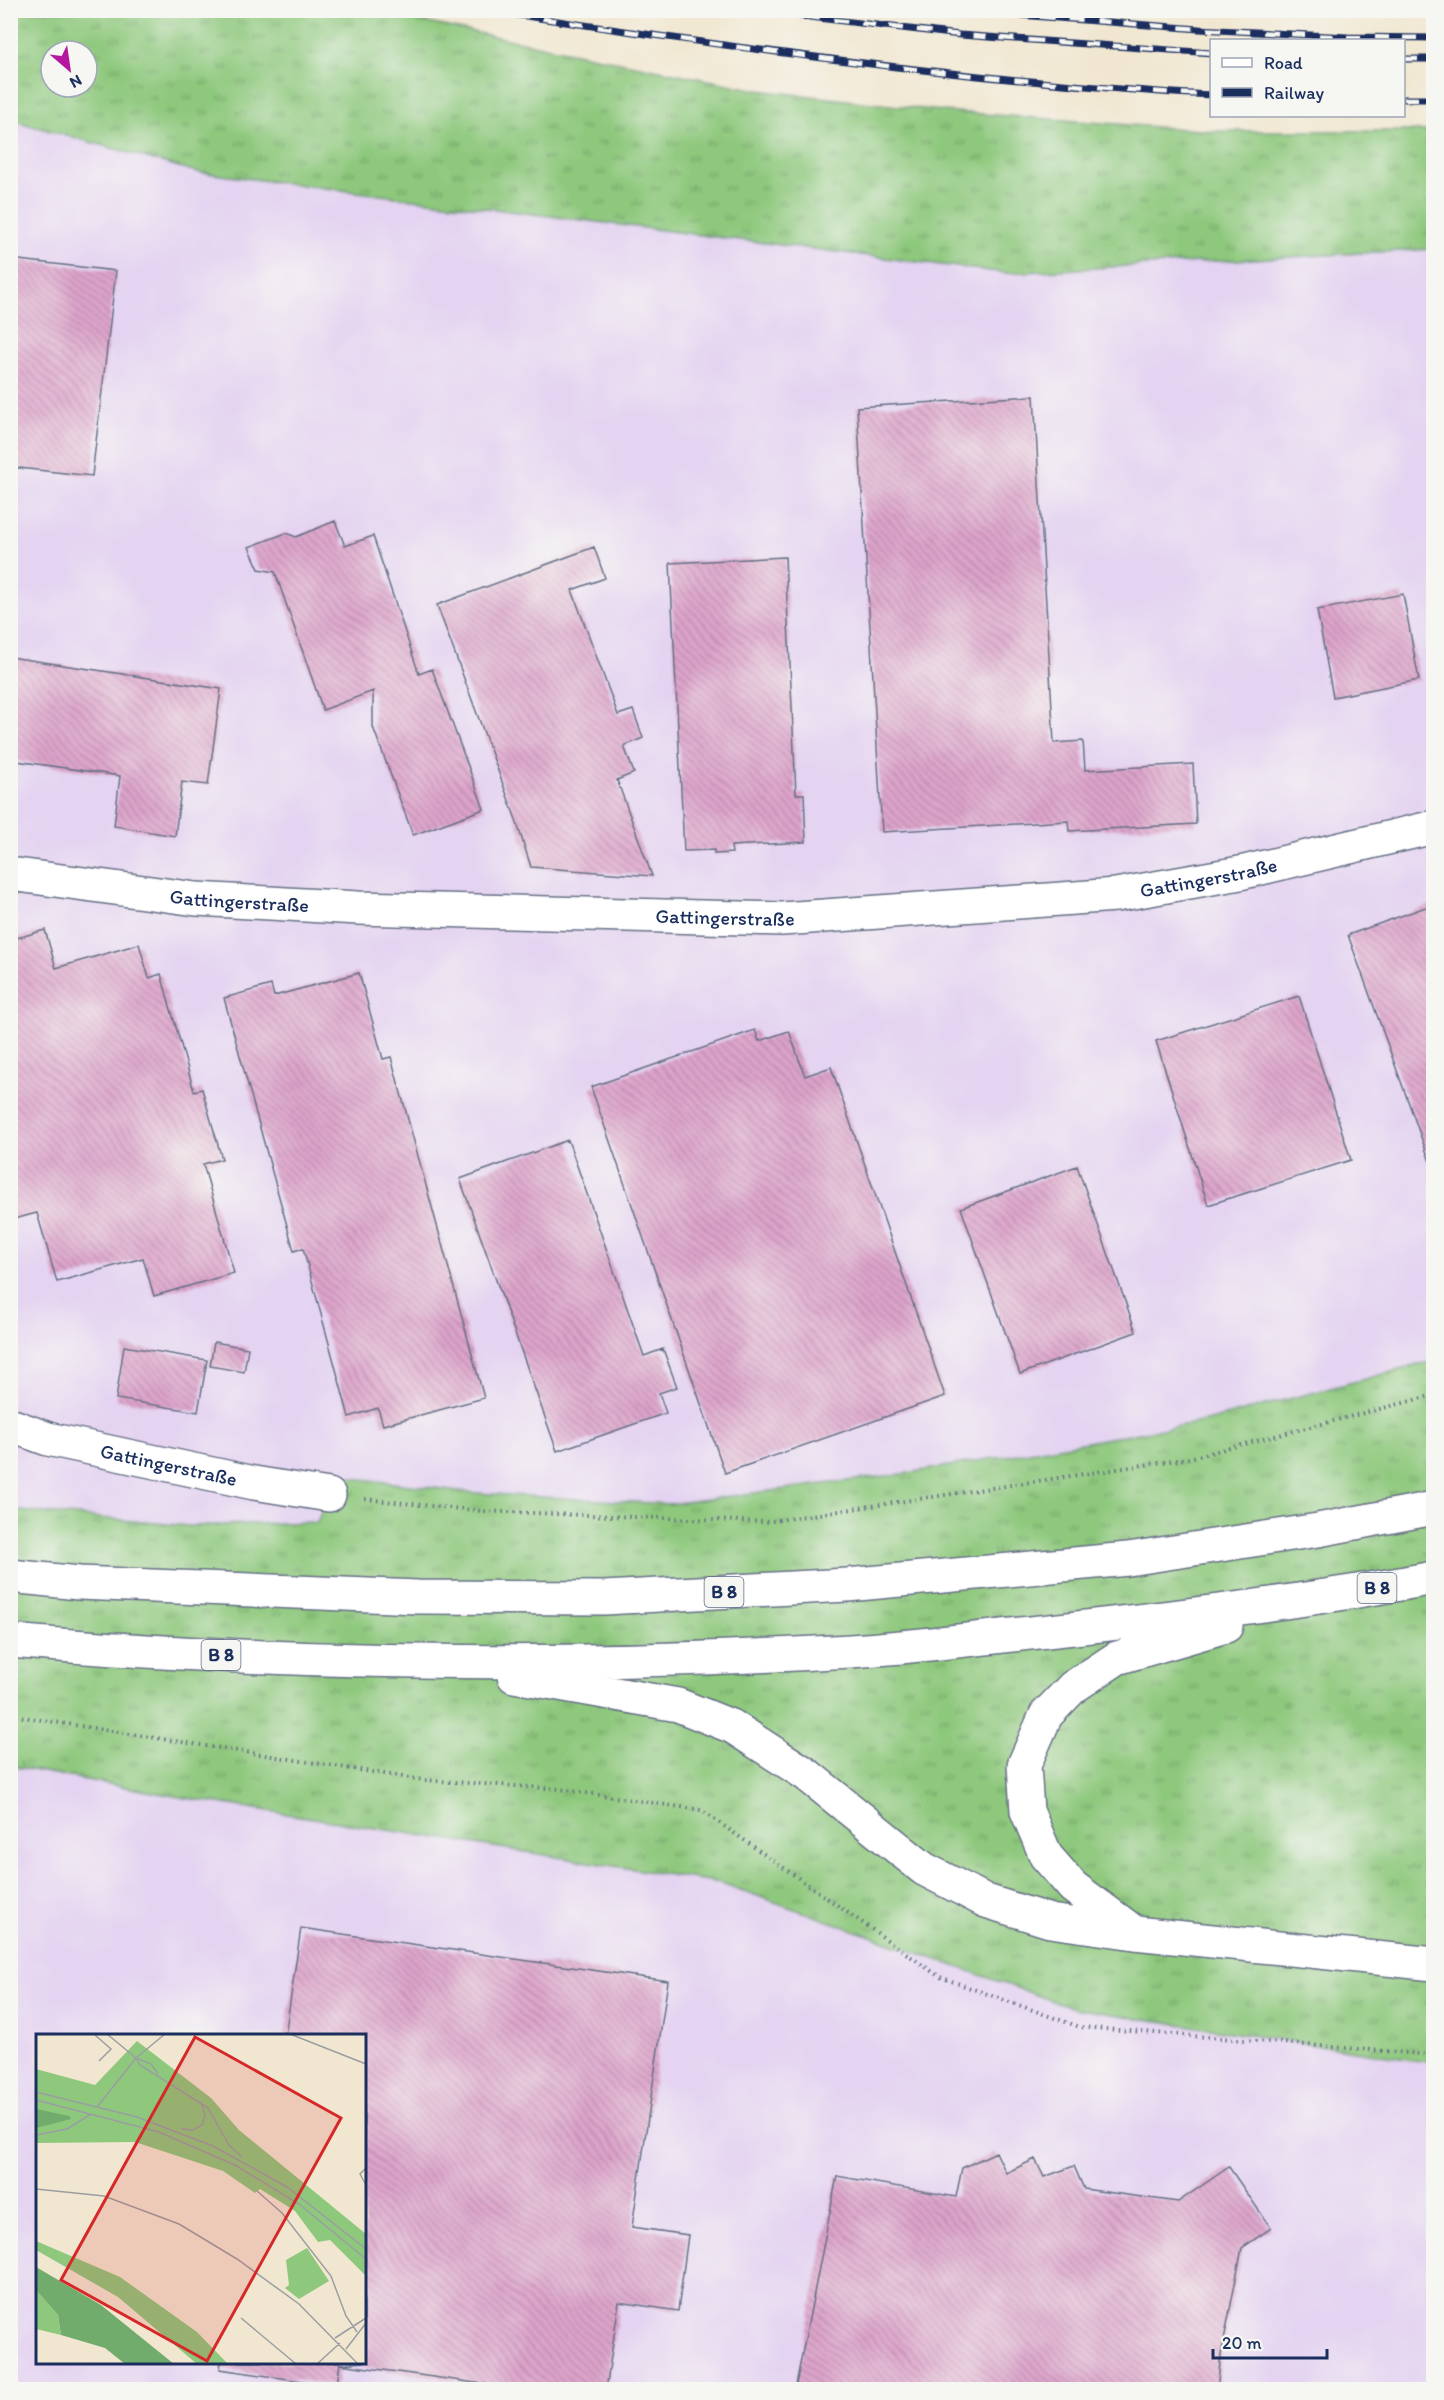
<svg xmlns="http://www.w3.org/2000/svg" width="1444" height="2400" font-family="Itim,sans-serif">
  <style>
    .built { fill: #e4d3f1; fill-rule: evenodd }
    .grass { fill: url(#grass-tufts); stroke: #547c6d; stroke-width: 1.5; fill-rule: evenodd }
    .building { fill: url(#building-back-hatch) }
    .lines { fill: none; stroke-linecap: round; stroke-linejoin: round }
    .street-casing { stroke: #666f86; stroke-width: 36 }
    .secondary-casing { stroke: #666f86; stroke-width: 36 }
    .highway-casing { stroke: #666f86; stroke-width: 36 }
    .path { stroke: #666f86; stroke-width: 4; stroke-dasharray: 1.5 4.5; stroke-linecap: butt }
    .street { stroke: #fff; stroke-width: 33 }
    .secondary { stroke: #fff; stroke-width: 33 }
    .highway { stroke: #fff; stroke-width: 33 }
    .rail-casing { stroke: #1b2f5e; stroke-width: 7 }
    .rail { stroke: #f6f6f2; stroke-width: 4.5; stroke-dasharray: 14; stroke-linecap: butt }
    .labels { text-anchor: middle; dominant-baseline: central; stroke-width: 5; stroke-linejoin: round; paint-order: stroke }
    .shield { fill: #f6f6f2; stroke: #5d6b8a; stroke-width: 1.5 }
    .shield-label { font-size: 18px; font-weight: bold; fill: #1b2f5e }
    .street-label { font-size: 20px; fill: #1b2f5e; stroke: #f6f6f2 }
    .inset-road { fill: none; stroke: #9b9da2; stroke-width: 1.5 }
    .view { fill: #d62828; fill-opacity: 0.15; stroke: #d62828; stroke-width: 3 }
    .inset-edge { fill: none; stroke: #1b2f5e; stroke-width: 3 }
  </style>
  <defs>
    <pattern id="grass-tufts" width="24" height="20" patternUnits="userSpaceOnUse" patternTransform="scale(1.5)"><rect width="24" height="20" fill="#8dc87c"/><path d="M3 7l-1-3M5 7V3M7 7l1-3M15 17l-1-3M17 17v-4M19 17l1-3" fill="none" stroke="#72a369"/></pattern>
    <pattern id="building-back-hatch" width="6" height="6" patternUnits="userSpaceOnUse" patternTransform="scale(1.5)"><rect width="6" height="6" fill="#dea4cb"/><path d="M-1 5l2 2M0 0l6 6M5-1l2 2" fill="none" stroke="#b386a8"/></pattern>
  </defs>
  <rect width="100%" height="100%" fill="#f6f6f2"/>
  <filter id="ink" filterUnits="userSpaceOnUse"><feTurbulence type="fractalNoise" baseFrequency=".0167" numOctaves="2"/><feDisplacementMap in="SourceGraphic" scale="12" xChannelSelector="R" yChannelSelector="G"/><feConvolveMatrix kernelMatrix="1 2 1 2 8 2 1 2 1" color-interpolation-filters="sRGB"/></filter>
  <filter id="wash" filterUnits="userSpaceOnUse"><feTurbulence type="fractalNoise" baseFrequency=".008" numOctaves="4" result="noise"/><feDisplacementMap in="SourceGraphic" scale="24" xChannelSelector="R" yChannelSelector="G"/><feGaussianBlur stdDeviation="1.35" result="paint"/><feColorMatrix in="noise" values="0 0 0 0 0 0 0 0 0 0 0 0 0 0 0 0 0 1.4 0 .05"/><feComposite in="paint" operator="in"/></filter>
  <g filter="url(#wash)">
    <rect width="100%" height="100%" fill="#f1e7d0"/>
    <path class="built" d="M10 120 197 172 1006 273 1433 249V1361L1202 1422 909 1473 669 1504 475 1493 337 1476 318 1522 189 1526 11 1510Z
      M10 1766 174 1796 721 1883 1073 2008 1433 2063V2389H11ZM38 2036H364V2362H38Z"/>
    <path class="grass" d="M10 11H370L757 90 942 111 1212 131H1433V249L1006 273 197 172 11 120ZM51 51H87V87H51Z
      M1433 1361V2063L1073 2008 721 1883 174 1796 11 1766 10 1510 189 1526 317 1522 337 1476 475 1493 669 1504 909 1473 1202 1422Z"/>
    <g id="blocks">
      <path class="building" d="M10 259 116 271 92 476 10 467Z
        M1034 396 1054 743 1083 741 1085 770 1193 764 1196 824 1069 831 1068 821 882 832 857 407Z
        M335 521 345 546 373 536 419 674 432 669 484 809 413 835 373 727V691L323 710 275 572 259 569 249 547 286 533 296 537Z
        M594 547 605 578 572 590 618 715 633 710 643 738 624 746 634 773 617 780 652 876 531 867 515 817 437 605Z
        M785 557 796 794H804L806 842 731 846 732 853 714 854V850L684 851 670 563Z
        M1403 594 1419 680 1333 697 1317 610Z
        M10 657 221 689 208 785 182 782 175 836 114 826 120 776 10 760Z
        M1434 904V1170H1433L1348 935Z
        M45 930 56 968 139 944 149 978 161 974 194 1091 202 1089 222 1159 203 1164 234 1273 154 1296 143 1258 57 1282 37 1213 10 1220V940Z
        M359 973 383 1059 391 1057 484 1398 383 1425 378 1408 349 1417 303 1248 294 1251 224 998 271 985 274 996Z
        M1299 996 1351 1160 1208 1205 1156 1041Z
        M755 1030 759 1041 789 1031 805 1076 831 1067 945 1396 725 1473 591 1087Z
        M568 1140 644 1356 663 1349 677 1387 659 1393 666 1413 557 1451 460 1179Z
        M1077 1166 1136 1332 1020 1374 961 1208Z
        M214 1342 248 1348 244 1372 210 1366Z
        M124 1346 207 1360 198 1412 116 1399Z
        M301 1928 668 1981 632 2227 688 2235 678 2311 619 2302 606 2390H526L340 2364 364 2362V2036H285Z
        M996 2152 1006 2173 1035 2159 1044 2177 1074 2166 1084 2189 1178 2202 1229 2167 1271 2228 1242 2248 1221 2355 1217 2390H795L837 2176 956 2197 962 2168Z
        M221 2362H340L337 2386 220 2369Z"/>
    </g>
  </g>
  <g filter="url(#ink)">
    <use href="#blocks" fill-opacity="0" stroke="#666f86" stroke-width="1.5"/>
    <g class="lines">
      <defs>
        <g id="street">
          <path id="s1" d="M10 1425 48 1439 254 1483 329 1495"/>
        </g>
        <g id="secondary">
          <path id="s2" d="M10 874 196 899 358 908 782 919 1116 895 1240 873 1434 827"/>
        </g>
        <path id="highway" d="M10 1576 79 1583 418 1597 604 1598 847 1585 1128 1559 1318 1530 1434 1508
          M10 1641C289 1665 570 1668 850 1651 907 1648 964 1640 1021 1634 1159 1619 1297 1603 1434 1578
          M514 1676 678 1705 733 1727 806 1774 924 1869 986 1901 1050 1921 1135 1933 1434 1964
          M1131 1930 1073 1887 1046 1856 1027 1811 1024 1765 1046 1715 1073 1687 1117 1658 1226 1626"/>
      </defs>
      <use href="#street" class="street-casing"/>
      <use href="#secondary" class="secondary-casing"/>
      <use href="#highway" class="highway-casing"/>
      <path class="path" d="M365 1499 481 1511 766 1522 1190 1458 1434 1395
        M10 1715 423 1780 560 1789 701 1810 940 1977 1080 2027 1434 2055"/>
      <use href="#street" class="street"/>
      <use href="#secondary" class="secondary"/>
      <use href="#highway" class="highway"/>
      <defs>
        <path id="rail" d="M487 10C660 37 834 62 1008 79 1076 85 1144 92 1212 95
          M750 10 960 35 1212 53
          M956 10 1199 29 1348 37 1434 38
          M1404 59H1434
          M1404 99H1434"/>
      </defs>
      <use href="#rail" class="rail-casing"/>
      <use href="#rail" class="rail"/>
    </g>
  </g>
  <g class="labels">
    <g class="shield">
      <rect x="1357.5" y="1573" width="39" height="30" rx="4.5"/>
      <rect x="704.5" y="1577" width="39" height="30" rx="4.5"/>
      <rect x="201.5" y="1640" width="39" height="30" rx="4.5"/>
    </g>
    <g class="shield-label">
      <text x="1377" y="1588">B 8</text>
      <text x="724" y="1592">B 8</text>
      <text x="221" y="1655">B 8</text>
    </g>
    <g class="street-label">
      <text stroke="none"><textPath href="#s2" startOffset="1203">Gattingerstraße</textPath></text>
      <text stroke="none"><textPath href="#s2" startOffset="231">Gattingerstraße</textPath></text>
      <text stroke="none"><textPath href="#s2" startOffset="717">Gattingerstraße</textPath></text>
      <text stroke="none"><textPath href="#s1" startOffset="164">Gattingerstraße</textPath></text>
    </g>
  </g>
  <g transform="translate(36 2034)">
    <rect width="330" height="330" fill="#f1e7d0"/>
    <path d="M101 7 175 64 203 96 330 200V242L294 206 282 208 259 177 224 155 219 159 187 137 99 108 0 109V35L59 51ZM0 207 84 243 161 298 192 330H161L82 263 0 216ZM0 256 22 281 25 301 0 295Z" fill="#8dc87c"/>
    <path d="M0 75 33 82 35 85 0 94ZM0 233 65 271 138 330H89L69 314 25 301 22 281 0 256Z" fill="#72ac6c"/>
    <path d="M271 214 293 247 263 265 249 254 253 251 250 226Z" fill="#8dc87c"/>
    <path class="inset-road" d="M71 0 100 24M254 0 330 30M59 1 75 15 63 27M100 24 104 31 172 74 193 111 206 123M100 24 115 30 122 40M0 58 101 83 177 112 251 153 330 215M0 66 123 98 199 131 263 170 330 225M61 73 100 24 129 0M145 95 157 96 166 91 169 81 165 68M0 101 31 95 55 80M330 134 324 140 330 151M0 155 68 162 143 190 201 225 263 270 322 330M221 157 246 179 295 242 310 282 321 298M205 284 260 330M299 304 330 284M310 315 330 289M281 330 304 309"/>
    <path class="view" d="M159 3 305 84 171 327 25 246Z"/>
    <rect width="330" height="330" class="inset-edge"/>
  </g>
  <rect width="1444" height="2400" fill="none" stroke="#f6f6f2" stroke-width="36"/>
  <rect x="1210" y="39" width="195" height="78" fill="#f6f6f2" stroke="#9ea6b7" stroke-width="1.5"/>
  <rect x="1222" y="58" width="30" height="9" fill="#ffffff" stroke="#9ea6b7" stroke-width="1.5"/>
  <text x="1264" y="69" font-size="18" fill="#1b2f5e">Road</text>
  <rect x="1222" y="88" width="30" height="9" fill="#1b2f5e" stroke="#9ea6b7" stroke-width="1.5"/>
  <text x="1264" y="99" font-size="18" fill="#1b2f5e">Railway</text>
  <g transform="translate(69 69) rotate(151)"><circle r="28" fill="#f6f6f2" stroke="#9ea6b7" stroke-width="1.5"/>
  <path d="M0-4.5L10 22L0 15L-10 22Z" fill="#b5179e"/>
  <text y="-9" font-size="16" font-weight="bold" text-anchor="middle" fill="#1b2f5e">N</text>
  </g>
  <path d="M1213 2349v9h114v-9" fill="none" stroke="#1b2f5e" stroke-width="3"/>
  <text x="1222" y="2349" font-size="18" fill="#1b2f5e" stroke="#f6f6f2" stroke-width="4.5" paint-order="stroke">20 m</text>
</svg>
